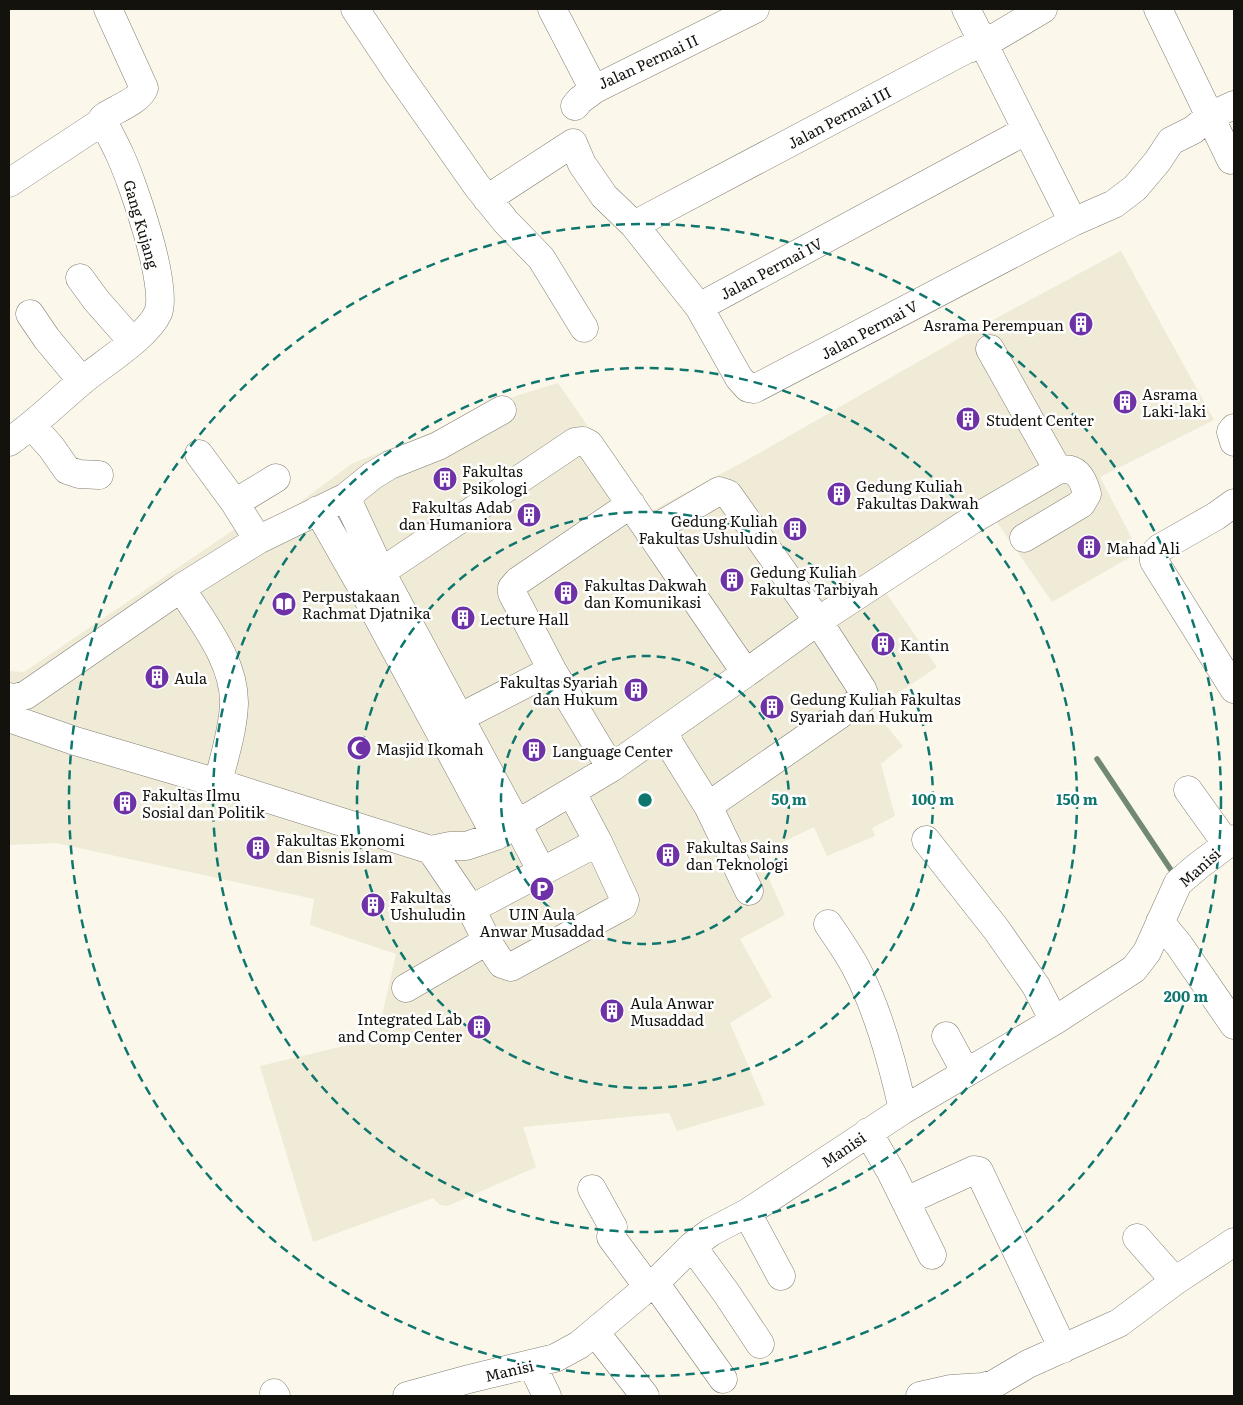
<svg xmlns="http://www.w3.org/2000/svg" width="1243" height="1405" font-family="Literata,serif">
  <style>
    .built { fill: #f0ebd7 }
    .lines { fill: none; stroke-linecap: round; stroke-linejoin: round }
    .stream { stroke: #718875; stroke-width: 5.5 }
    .minor-casing { stroke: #817d72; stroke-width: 29 }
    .minor { stroke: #fff; stroke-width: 28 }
    .ring { fill: none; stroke: #0f766e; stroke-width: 2.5; stroke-dasharray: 9 6 }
    .labels { text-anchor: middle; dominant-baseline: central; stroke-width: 5; stroke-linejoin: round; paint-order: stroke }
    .street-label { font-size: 15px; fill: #13120d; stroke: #fff }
    .poi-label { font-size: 15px; fill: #13120d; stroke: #fff; text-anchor: start }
    .centre { fill: #0f766e; stroke: #fff; stroke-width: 2.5 }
    .ring-label { font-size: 15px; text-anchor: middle; font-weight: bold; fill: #0f766e; stroke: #fff; stroke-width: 5; stroke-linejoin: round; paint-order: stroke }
  </style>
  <rect width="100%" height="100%" fill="#fbf7ea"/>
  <path class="built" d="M1121 251 1214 420 1100 477 1139 552 1052 602 992 515 882 587 937 667 873 710 903 746 881 764 895 816 872 828 875 836 827 856 814 827 758 854 785 915 740 939 772 997 730 1023 765 1105 677 1131 669 1113 523 1127 536 1167 448 1206 440 1205 433 1198 313 1242 260 1066 377 1038 396 954 310 925 314 899 56 843 9 845V671L24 672 232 531 288 511 353 463 422 436 516 396 558 383 648 513 756 455 965 335Z"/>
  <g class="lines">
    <path class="stream" d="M1097 759 1175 876"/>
    <defs>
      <path id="minor" d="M355 9 397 72 477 186 506 222 541 258 584 328
        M552 9 591 84 595 89
        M966 9 1073 222
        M1158 9 1231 160
        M575 106 580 100 595 89 755 9
        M9 183 103 121
        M487 199 573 143 582 164 604 196 634 225 699 307 739 378 748 388 754 389 1073 222 1114 204 1135 188 1157 162 1171 141 1193 130 1210 116 1234 105
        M634 225 965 50 984 44 1043 9
        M80 278 96 300 132 341
        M699 307 1016 136 1028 132
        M30 314 47 339 82 381
        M32 426 51 447 67 470 79 474 99 475
        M1234 428 1231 432 1234 442
        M9 442C35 424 57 402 82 381 102 364 147 337 158 313 169 287 133 183 120 155 115 144 109 133 103 121V118L107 115C117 109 141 99 144 88L108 9
        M199 454 235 503 258 540
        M346 497 372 476 390 465 438 446 502 410
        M235 503 276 478
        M1234 503 1216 516 1160 548C1155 552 1153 554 1154 561L1234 689
        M649 532 719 491 728 494 818 621 862 689 864 694 862 699 708 806 662 732
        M1024 538 1081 504 1087 494C1083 478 1077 466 1058 470
        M360 584 381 572 575 442 583 441 589 444C642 520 693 597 746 673L611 768 517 824 542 872
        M181 588C202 622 235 661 234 704 233 731 224 757 218 783
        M552 670 611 768
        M746 673 818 621 972 520 1058 470 990 349
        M9 697 15 698 26 695 181 588 258 540 346 497 381 572 517 824 501 833
        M9 718 75 741 218 783 431 850 450 846H466L496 836 360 584 318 510
        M459 718 552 670 512 593V588L518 581 631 504
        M1188 790 1226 843
        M708 806 749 891
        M926 840 996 929 1036 986 1054 1021
        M431 850 471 909 487 941 502 964 511 967 623 906 625 900 598 842 572 793
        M471 909 598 842
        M1160 922 1179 945 1234 1025
        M828 924C838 939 849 954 857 970 878 1010 893 1065 903 1110
        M406 988 487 941
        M946 1036 966 1073
        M868 1132 891 1172 932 1255
        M592 1189 613 1227 611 1237 648 1287
        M906 1201 974 1170 979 1171 1063 1349
        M747 1213 781 1276
        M1137 1238 1175 1281
        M692 1246 727 1294 760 1344
        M655 1283 723 1379
        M595 1332 645 1396
        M532 1365 547 1396
        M274 1393 276 1396
        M407 1396 469 1379 555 1358 579 1345 648 1287 655 1283 692 1246 711 1232 747 1213 903 1110 1054 1021 1134 969 1147 952 1178 883 1198 866 1234 839
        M920 1396 951 1389 982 1387 994 1384 1028 1364 1119 1323 1175 1281 1234 1242"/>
    </defs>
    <use href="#minor" class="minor-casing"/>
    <use href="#minor" class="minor"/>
  </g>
  <g class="ring">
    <circle cx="645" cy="800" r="144"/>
    <circle cx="645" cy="800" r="288"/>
    <circle cx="645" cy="800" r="432"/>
    <circle cx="645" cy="800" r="576"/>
  </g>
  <defs>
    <symbol id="building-disc" viewBox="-11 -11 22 22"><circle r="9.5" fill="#6e31a6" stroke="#fff"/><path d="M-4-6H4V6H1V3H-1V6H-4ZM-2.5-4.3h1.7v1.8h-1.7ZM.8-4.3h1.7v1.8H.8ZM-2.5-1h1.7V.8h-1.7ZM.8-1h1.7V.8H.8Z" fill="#fff"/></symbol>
    <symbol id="library-disc" viewBox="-11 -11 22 22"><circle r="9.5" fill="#6e31a6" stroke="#fff"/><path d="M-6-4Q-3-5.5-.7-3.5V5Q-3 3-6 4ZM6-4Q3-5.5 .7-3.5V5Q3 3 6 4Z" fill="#fff"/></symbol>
    <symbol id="mosque-disc" viewBox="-11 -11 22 22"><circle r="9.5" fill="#6e31a6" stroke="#fff"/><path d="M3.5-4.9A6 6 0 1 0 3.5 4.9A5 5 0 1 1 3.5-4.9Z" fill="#fff"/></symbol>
    <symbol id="parking-disc" viewBox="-11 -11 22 22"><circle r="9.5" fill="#6e31a6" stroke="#fff"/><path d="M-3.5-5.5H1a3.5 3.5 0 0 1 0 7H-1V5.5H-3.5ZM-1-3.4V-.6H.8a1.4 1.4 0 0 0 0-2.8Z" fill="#fff"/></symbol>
  </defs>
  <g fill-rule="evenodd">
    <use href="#building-disc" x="1067" y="310" width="28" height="28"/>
    <use href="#building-disc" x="1111" y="388" width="28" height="28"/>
    <use href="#building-disc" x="954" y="405" width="28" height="28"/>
    <use href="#building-disc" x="431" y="465" width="28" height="28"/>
    <use href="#building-disc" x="825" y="480" width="28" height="28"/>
    <use href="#building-disc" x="515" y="501" width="28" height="28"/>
    <use href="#building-disc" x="781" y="515" width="28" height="28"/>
    <use href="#building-disc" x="1075" y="533" width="28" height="28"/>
    <use href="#building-disc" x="718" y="566" width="28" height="28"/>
    <use href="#building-disc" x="552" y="579" width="28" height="28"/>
    <use href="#library-disc" x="270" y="590" width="28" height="28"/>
    <use href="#building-disc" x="449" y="604" width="28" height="28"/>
    <use href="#building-disc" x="869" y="630" width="28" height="28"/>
    <use href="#building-disc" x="143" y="663" width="28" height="28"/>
    <use href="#building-disc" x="622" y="676" width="28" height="28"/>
    <use href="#building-disc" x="758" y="693" width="28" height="28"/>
    <use href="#mosque-disc" x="345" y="734" width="28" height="28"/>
    <use href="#building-disc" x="520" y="736" width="28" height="28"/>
    <use href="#building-disc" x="111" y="789" width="28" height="28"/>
    <use href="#building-disc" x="244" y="834" width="28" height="28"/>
    <use href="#building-disc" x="654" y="841" width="28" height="28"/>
    <use href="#parking-disc" x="528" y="875" width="28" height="28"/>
    <use href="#building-disc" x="359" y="891" width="28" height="28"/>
    <use href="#building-disc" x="598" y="997" width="28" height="28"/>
    <use href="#building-disc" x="465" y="1013" width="28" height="28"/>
  </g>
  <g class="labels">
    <g class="street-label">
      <text transform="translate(648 61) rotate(-25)">Jalan Permai II</text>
      <text transform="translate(839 117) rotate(-28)">Jalan Permai III</text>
      <text transform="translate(142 224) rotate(74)">Gang Kujang</text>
      <text transform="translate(771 268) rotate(-28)">Jalan Permai IV</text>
      <text transform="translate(869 329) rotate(-28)">Jalan Permai V</text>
      <text transform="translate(1199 867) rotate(-42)">Manisi</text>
      <text transform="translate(843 1149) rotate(-34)">Manisi</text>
      <text transform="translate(509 1370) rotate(-13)">Manisi</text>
    </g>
    <g class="poi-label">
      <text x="1064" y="324" text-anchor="end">Asrama Perempuan</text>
      <text x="1142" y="393">Asrama<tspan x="1142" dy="17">Laki-laki</tspan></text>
      <text x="986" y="419">Student Center</text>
      <text x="462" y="470">Fakultas<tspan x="462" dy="17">Psikologi</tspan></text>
      <text x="856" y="485">Gedung Kuliah<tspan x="856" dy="17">Fakultas Dakwah</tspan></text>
      <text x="512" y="506" text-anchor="end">Fakultas Adab<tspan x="512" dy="17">dan Humaniora</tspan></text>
      <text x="778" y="520" text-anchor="end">Gedung Kuliah<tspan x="778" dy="17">Fakultas Ushuludin</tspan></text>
      <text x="1106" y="547">Mahad Ali</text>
      <text x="750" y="571">Gedung Kuliah<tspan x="750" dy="17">Fakultas Tarbiyah</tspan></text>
      <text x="584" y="584">Fakultas Dakwah<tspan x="584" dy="17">dan Komunikasi</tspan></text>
      <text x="302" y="595">Perpustakaan<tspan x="302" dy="17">Rachmat Djatnika</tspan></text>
      <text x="480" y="618">Lecture Hall</text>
      <text x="900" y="644">Kantin</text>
      <text x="174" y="677">Aula</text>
      <text x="618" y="681" text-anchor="end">Fakultas Syariah<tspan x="618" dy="17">dan Hukum</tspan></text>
      <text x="790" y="698">Gedung Kuliah Fakultas<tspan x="790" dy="17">Syariah dan Hukum</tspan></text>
      <text x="376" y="748">Masjid Ikomah</text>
      <text x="552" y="750">Language Center</text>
      <text x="142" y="794">Fakultas Ilmu<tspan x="142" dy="17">Sosial dan Politik</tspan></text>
      <text x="276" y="839">Fakultas Ekonomi<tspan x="276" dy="17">dan Bisnis Islam</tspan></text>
      <text x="686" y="846">Fakultas Sains<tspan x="686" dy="17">dan Teknologi</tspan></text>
      <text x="390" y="896">Fakultas<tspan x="390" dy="17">Ushuludin</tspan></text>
      <text x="542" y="913" text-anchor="middle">UIN Aula<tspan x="542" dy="17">Anwar Musaddad</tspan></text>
      <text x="630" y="1002">Aula Anwar<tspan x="630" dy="17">Musaddad</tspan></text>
      <text x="462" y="1018" text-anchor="end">Integrated Lab<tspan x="462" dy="17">and Comp Center</tspan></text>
    </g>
  </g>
  <circle cx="645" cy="800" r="8" class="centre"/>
  <g class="ring-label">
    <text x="789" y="805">50 m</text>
    <text x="933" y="805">100 m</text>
    <text x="1077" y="805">150 m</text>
    <text x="1186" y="1002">200 m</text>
  </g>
  <rect width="1243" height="1405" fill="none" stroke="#13120d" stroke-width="20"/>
</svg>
